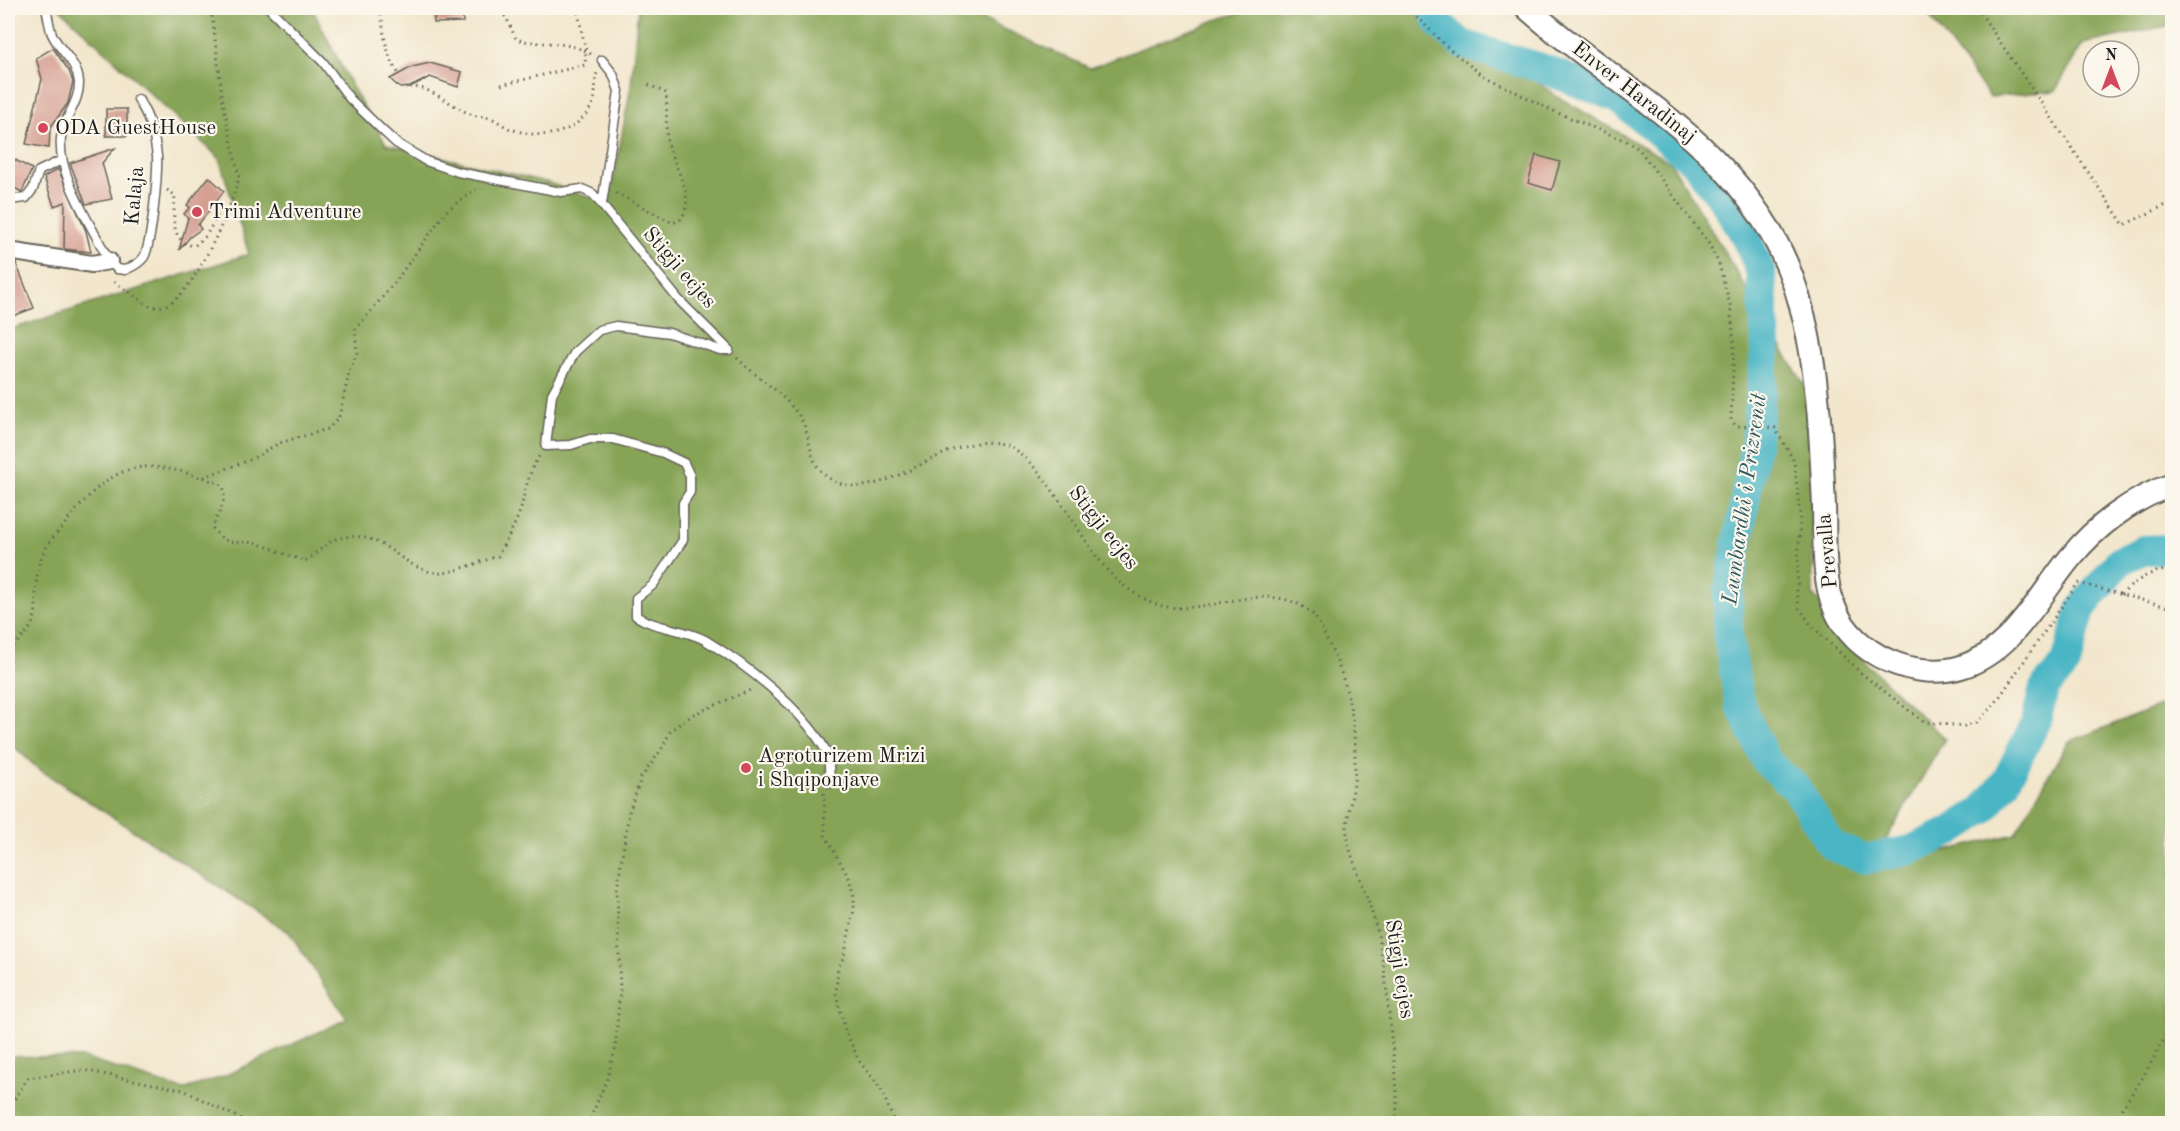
<svg xmlns="http://www.w3.org/2000/svg" width="2180" height="1131" font-family="'Old Standard TT',serif">
  <style>
    .forest { fill: #87a456; stroke: #526039; stroke-width: 1.5 }
    .lines { fill: none; stroke-linecap: round; stroke-linejoin: round }
    .river { stroke: #49b5c5; stroke-width: 30 }
    .building { fill: #d3998c }
    .lane-casing { stroke: #67635a; stroke-width: 11 }
    .street-casing { stroke: #67635a; stroke-width: 20 }
    .secondary-casing { stroke: #67635a; stroke-width: 26 }
    .path { stroke: #67635a; stroke-width: 3; stroke-dasharray: 1.5 4.5; stroke-linecap: butt }
    .lane { stroke: #fff; stroke-width: 8 }
    .street { stroke: #fff; stroke-width: 16 }
    .secondary { stroke: #fff; stroke-width: 22 }
    .poi-dot { fill: #d1495b; stroke: #fbf7ec; stroke-width: 2 }
    .labels { text-anchor: middle; dominant-baseline: central; stroke-width: 4.5; stroke-linejoin: round; paint-order: stroke }
    .street-label { font-size: 21px; fill: #1c1c1c; stroke: #fbf7ec }
    .poi-label { font-size: 21px; fill: #1c1c1c; stroke: #fbf7ec; text-anchor: start }
    .water-label { font-size: 22px; font-style: italic; fill: #2e5960; stroke: #fbf7ec }
  </style>
  <rect width="100%" height="100%" fill="#fbf7ec"/>
  <filter id="ink" filterUnits="userSpaceOnUse"><feTurbulence type="fractalNoise" baseFrequency=".0167" numOctaves="2"/><feDisplacementMap in="SourceGraphic" scale="12" xChannelSelector="R" yChannelSelector="G"/><feConvolveMatrix kernelMatrix="1 2 1 2 8 2 1 2 1" color-interpolation-filters="sRGB"/></filter>
  <filter id="wash" filterUnits="userSpaceOnUse"><feTurbulence type="fractalNoise" baseFrequency=".008" numOctaves="4" result="noise"/><feDisplacementMap in="SourceGraphic" scale="24" xChannelSelector="R" yChannelSelector="G"/><feGaussianBlur stdDeviation="1.35" result="paint"/><feColorMatrix in="noise" values="0 0 0 0 0 0 0 0 0 0 0 0 0 0 0 0 0 1.4 0 .05"/><feComposite in="paint" operator="in"/></filter>
  <g filter="url(#wash)">
    <rect width="100%" height="100%" fill="#f2e6cc"/>
    <path class="forest" d="M59 8H312L352 87 386 144 545 182 609 203 631 86 638 8H975L984 20 1090 68 1216 20 1255 8H1437L1558 97 1671 163 1805 386 1811 470 1813 595 1868 665 1945 739 1868 870 2015 834 2068 742 2172 701V1123L8 1124V1056L83 1058 183 1090 222 1077 347 1019 289 932 37 768 8 741V330L249 254 219 158Z
      M1923 8H2172V25L2083 44 2055 91 1990 97Z"/>
    <g class="lines">
      <path class="river" d="M1432 8 1440 25 1462 44 1541 68 1618 98 1695 163 1722 198 1747 238 1761 273 1766 344 1756 439 1728 596V637L1740 705 1766 761 1796 788 1832 846 1866 859 1911 850 1951 831 1983 810 2005 783 2036 722 2044 688 2066 664 2081 609 2120 561 2143 550 2172 549"/>
    </g>
    <g id="blocks">
      <path class="building" d="M434 8H463V22L434 23Z
        M53 48 69 71 73 82 68 103 50 128 49 148 26 144 42 79 36 58Z
        M430 63 462 72 458 87 430 77 410 87 400 88 390 79 412 67Z
        M106 109H127V136H106Z
        M115 148 102 163 112 199 86 204 70 163Z
        M1536 155 1560 162 1552 190 1528 183Z
        M8 156 32 169 22 192 8 185Z
        M58 169 86 231 91 252 64 249 65 202 54 206 44 177Z
        M209 177 224 191 198 225 201 229 190 237 179 250 188 218 184 214 190 207 187 205Z
        M8 262 16 263 34 308 8 318Z"/>
    </g>
  </g>
  <g filter="url(#ink)">
    <use href="#blocks" fill-opacity="0" stroke="#67635a" stroke-width="1.5"/>
    <g class="lines">
      <defs>
        <path id="lane" d="M46 8C48 16 49 26 52 34 60 52 77 61 79 82 80 103 63 118 61 138 57 176 93 227 109 261L117 269 125 270C132 267 140 263 144 257 152 242 158 174 157 156 155 136 148 115 138 99
          M269 8 323 62 350 99 381 129 396 143 426 161 458 172 561 192 582 189 593 194 678 299 729 350
          M602 60 613 74 619 91 602 204
          M8 200 26 198 33 189 39 171 62 160
          M729 350H720L669 333 616 326 599 330 575 352 552 394 546 446 571 445 590 439H613L663 453 684 463 690 476V492L683 503V540L653 585 636 598V616C656 629 683 628 705 640 746 665 802 708 826 751 830 759 829 773 830 783"/>
        <path id="street" d="M8 251 92 264 109 261"/>
        <path id="secondary" d="M1527 8C1614 86 1716 132 1775 240 1817 316 1820 421 1824 506 1825 539 1822 579 1835 609 1854 655 1915 681 1961 667 2012 652 2038 597 2070 558 2096 526 2133 498 2172 485"/>
      </defs>
      <use href="#lane" class="lane-casing"/>
      <use href="#street" class="street-casing"/>
      <use href="#secondary" class="secondary-casing"/>
      <path class="path" d="M381 8C383 32 385 53 399 74
        M495 8 506 17 516 39C544 47 562 38 591 54
        M1408 8 1448 48 1482 75 1553 111 1624 140 1639 149 1709 244 1719 264 1730 305 1734 342 1731 420 1736 426 1775 428 1794 461 1800 514 1797 592 1799 608 1812 626 1862 674 1924 722 1964 726 1976 722 1994 705 2078 583 2172 608
        M1977 8 2124 225 2172 202
        M501 85 585 65 586 51 577 8
        M410 87C430 86 450 105 468 113 476 117 482 116 490 118 498 120 504 127 511 129 542 140 575 136 592 105 597 97 594 83 597 73
        M167 190 175 195C174 215 169 242 194 246L206 236 221 209
        M616 193 673 223 681 219C698 195 671 165 667 140 665 124 668 108 666 93L647 84
        M114 282 151 307C159 307 167 306 173 301 197 285 233 205 239 177L223 102 211 8
        M737 358C757 378 786 394 801 419 812 437 807 460 825 475 877 516 944 429 1002 444 1044 455 1083 551 1119 582 1130 591 1149 603 1163 606 1208 616 1261 580 1305 608 1318 616 1322 630 1329 644 1351 689 1358 734 1354 784 1352 800 1346 817 1347 834 1350 859 1363 882 1370 906 1384 948 1387 992 1391 1036 1394 1064 1400 1095 1395 1124
        M204 477 252 459 279 443 328 429 339 417 350 369 357 354 355 330 395 282 446 211 476 189
        M2121 595C2135 581 2152 569 2172 570
        M8 650C50 617 29 609 39 566 42 548 57 533 68 520 121 453 150 459 223 485 227 503 219 512 212 527 226 548 234 540 254 543 269 546 289 557 305 561 315 555 328 541 339 538 383 528 398 567 436 573 449 575 484 560 498 556 505 541 516 525 521 508 526 489 528 472 540 455
        M824 793 825 835 849 878 854 896V910L844 956 838 968 836 994 845 1030 859 1061 881 1089 895 1124
        M8 1109 28 1078 83 1070 183 1090 251 1124
        M588 1124 607 1079 615 1050 620 991 617 889 629 812 641 778 661 750 671 730 694 714 753 689
        M2112 1124 2143 1077 2172 1025"/>
      <use href="#lane" class="lane"/>
      <use href="#street" class="street"/>
      <use href="#secondary" class="secondary"/>
    </g>
  </g>
  <g class="poi-dot">
    <circle cx="43" cy="128" r="6"/>
    <circle cx="197" cy="212" r="6"/>
    <circle cx="746" cy="768" r="6"/>
  </g>
  <g class="labels">
    <g class="street-label">
      <text transform="translate(1634 93) rotate(38)">Enver Haradinaj</text>
      <text transform="translate(135 196) rotate(-85)">Kalaja</text>
      <text transform="translate(679 268) rotate(49)">Stigji ecjes</text>
      <text transform="translate(1103 528) rotate(52)">Stigji ecjes</text>
      <text transform="translate(1828 551) rotate(-95)">Prevalla</text>
      <text transform="translate(1399 969) rotate(81)">Stigji ecjes</text>
    </g>
    <g class="poi-label">
      <text x="55" y="128">ODA GuestHouse</text>
      <text x="209" y="212">Trimi Adventure</text>
      <text x="758" y="756">Agroturizem Mrizi<tspan x="758" dy="24">i Shqiponjave</tspan></text>
    </g>
    <g class="water-label">
      <text transform="translate(1745 499) rotate(-82)">Lumbardhi i Prizrenit</text>
    </g>
  </g>
  <rect width="2180" height="1131" fill="none" stroke="#fbf7ec" stroke-width="30"/>
  <g transform="translate(2111 69)"><circle r="28" fill="#fbf7ec" stroke="#a29f99" stroke-width="1.5"/>
  <path d="M0-4.5L10 22L0 15L-10 22Z" fill="#d1495b"/>
  <text y="-9" font-size="16" font-weight="bold" text-anchor="middle" fill="#1c1c1c">N</text>
  </g>
</svg>
